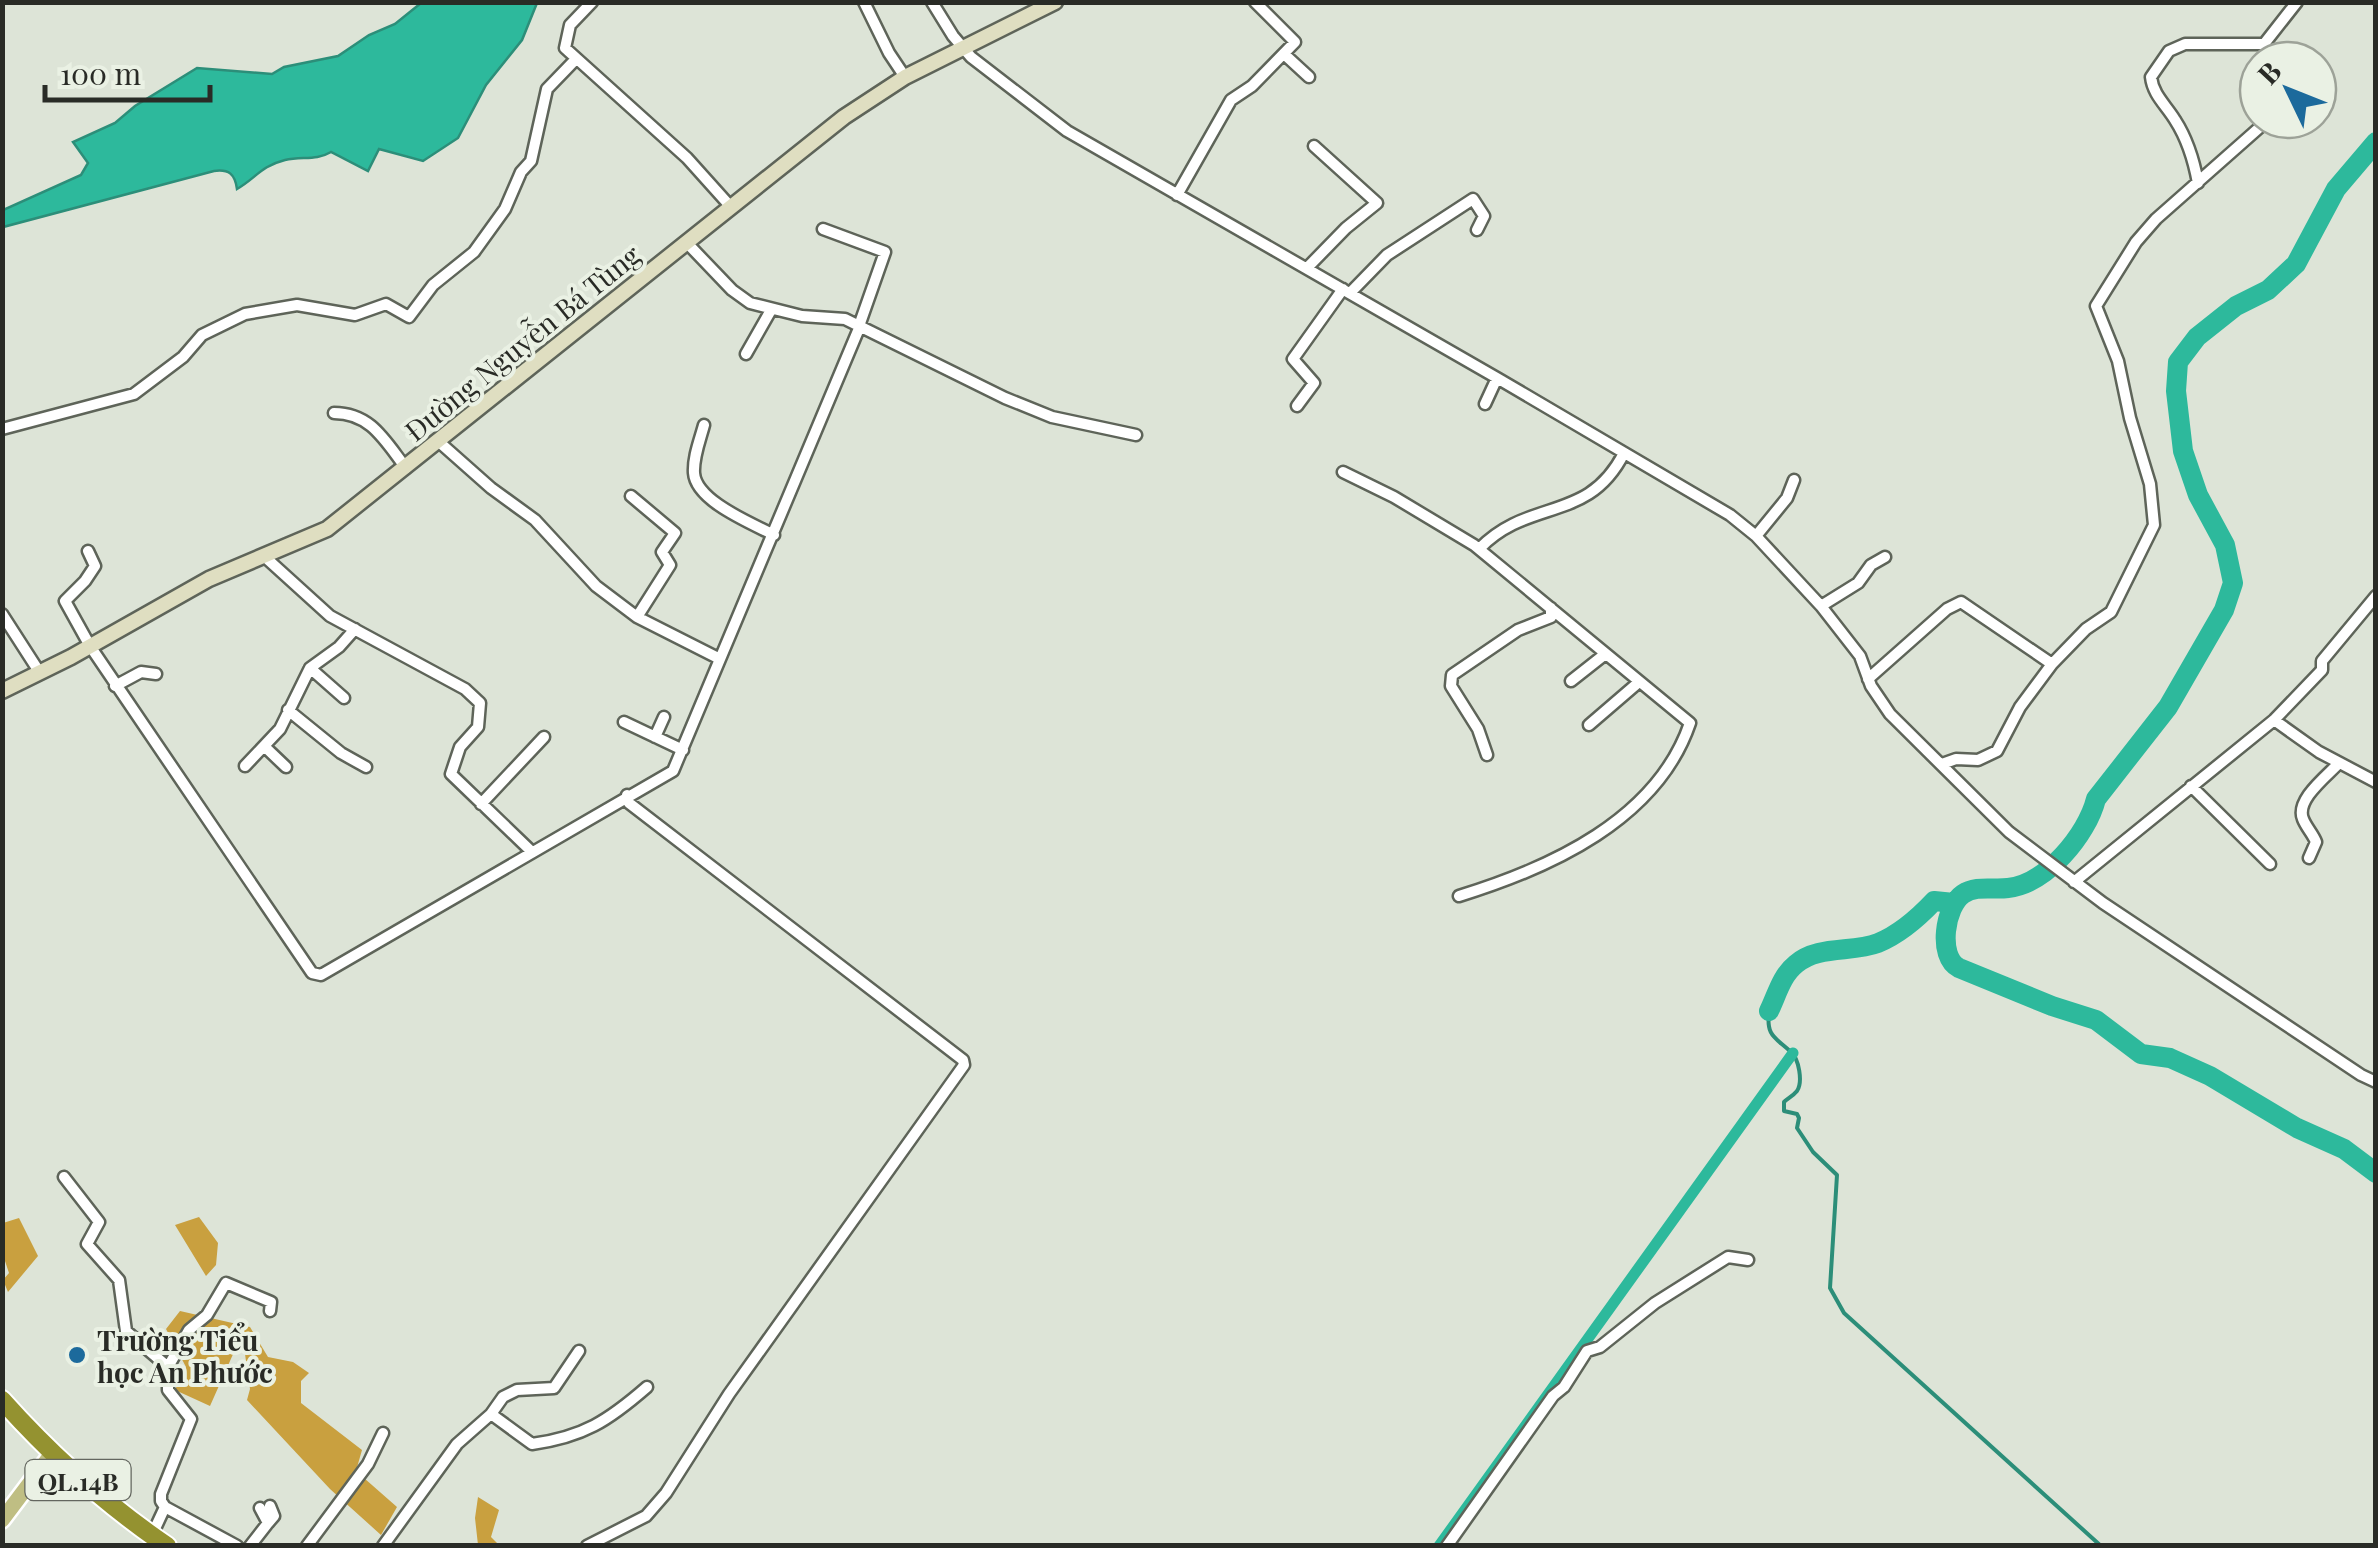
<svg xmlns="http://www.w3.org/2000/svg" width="2378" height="1548" font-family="'Playfair Display',serif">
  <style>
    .forest { fill: #c9a03f }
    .water { fill: #2db99c; stroke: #2c8e79; stroke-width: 2.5 }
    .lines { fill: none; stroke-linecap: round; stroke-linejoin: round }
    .stream { stroke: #2c8e79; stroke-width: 4 }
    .canal { stroke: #2db99c; stroke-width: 11 }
    .river { stroke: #2db99c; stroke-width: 20 }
    .street-casing { stroke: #5e6459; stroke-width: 15 }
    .secondary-casing { stroke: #5e6459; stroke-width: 19 }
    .primary-casing { stroke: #fff; stroke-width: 20 }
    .highway-casing { stroke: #fff; stroke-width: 22 }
    .street { stroke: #fff; stroke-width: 10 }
    .secondary { stroke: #dfdec1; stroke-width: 14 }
    .primary { stroke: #bfbe83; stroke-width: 15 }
    .highway { stroke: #949230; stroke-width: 18 }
    .poi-dot { fill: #1c6a9c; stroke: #eaf1e4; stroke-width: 4 }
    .labels { text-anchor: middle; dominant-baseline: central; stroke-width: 8; stroke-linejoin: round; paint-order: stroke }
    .shield { fill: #eaf1e4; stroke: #63665f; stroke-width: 2.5 }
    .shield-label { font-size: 25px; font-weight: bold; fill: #292b26 }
    .street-label { font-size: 28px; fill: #292b26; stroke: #eaf1e4 }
    .poi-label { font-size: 28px; font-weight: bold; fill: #292b26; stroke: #eaf1e4; text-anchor: start }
  </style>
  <rect width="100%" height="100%" fill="#dde4d7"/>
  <path class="forest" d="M199 1217 218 1243 216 1265 206 1276 175 1225Z
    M19 1218 38 1256 8 1292 3 1280 9 1273 3 1255V1223Z
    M180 1311 250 1327 268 1357 293 1362 309 1373 301 1381V1403L362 1450 356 1471 397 1507 381 1535 330 1489 247 1400 250 1389 244 1347 238 1343 210 1406 175 1390 186 1367 166 1329Z
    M478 1497 499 1510 491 1537 499 1545H478L475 1518Z"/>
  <path class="water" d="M421 3H537L522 40 486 85 458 138 423 161 379 149 368 171 331 152C316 161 302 156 285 160 261 166 256 178 237 189 235 174 229 169 214 171L3 227V210L81 175 88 163 73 142 115 123 135 106 197 68 272 74 284 67 338 56 369 35 395 24Z"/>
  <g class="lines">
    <path class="stream" d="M1769 1011C1766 1037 1775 1037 1791 1052 1799 1059 1803 1082 1797 1091 1793 1096 1788 1098 1784 1102V1111L1797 1114 1799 1118 1797 1128 1813 1152 1837 1175 1830 1288 1844 1313 2101 1546"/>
    <path class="canal" d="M1439 1546 1793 1053"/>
    <path class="river" d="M2376 142 2336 189 2296 264 2268 290 2236 306 2197 337 2178 362 2176 391 2183 451 2198 495 2225 545 2233 583 2224 610 2168 707 2096 799C2087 835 2046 884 2008 888 1993 890 1976 885 1963 894 1945 906 1937 957 1959 968L2052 1006 2096 1020 2141 1054 2170 1058 2210 1076 2297 1128 2344 1149 2376 1173
      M1769 1011C1777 995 1781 976 1796 964 1818 945 1852 953 1878 943 1900 934 1918 918 1934 901L1954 903"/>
    <defs>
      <path id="street" d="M592 2 570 25 565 48 687 158 731 207
        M864 2 889 53 905 77
        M932 2 953 36 971 57 1067 131 1497 378 1730 515 1756 536 1821 606 1860 656 1871 686 1890 714 2009 832 2103 903 2361 1075 2376 1082
        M2264 44 2297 2
        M1284 54 1309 77
        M2198 183C2194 161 2188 140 2175 120 2166 105 2153 95 2151 77L2169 51 2185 44H2264L2281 60
        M1177 195 1231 100 1252 86 1295 42 1255 2
        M823 229 885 252 859 326
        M687 243 732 290 750 303 802 316 845 319 1005 398 1052 417 1136 435
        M1307 268 1346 228 1377 203 1314 146
        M1350 293 1387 255 1473 199 1484 216 1477 230
        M746 354 771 310
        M1485 404 1497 378
        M1297 406 1314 383 1293 359 1343 289
        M334 413C371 413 385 441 406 468
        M704 425C700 440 693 457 694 473 696 501 751 523 774 535
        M2 429 134 394 183 357 202 335 245 314 297 305 355 315 386 304 409 317 433 285 474 252 505 209 521 172 531 161 547 89 576 59
        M438 441 491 488 535 520 596 586 637 617 720 659
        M1343 472 1394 497 1474 545 1690 723C1657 820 1550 868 1459 896
        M631 496 675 533 662 552 670 565 637 617
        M1756 536 1787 498 1794 480
        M1479 549C1529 497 1588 524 1624 453
        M88 551 95 566 85 581 65 601 90 646 312 973 321 975 673 771 860 326
        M265 557 330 616 465 689 480 703 478 727 460 747 451 774 532 852
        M1821 606 1858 583 1871 565 1885 557
        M2 614 40 673
        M310 668 344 698
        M1868 679 1947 609 1961 602 2052 664
        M1571 681 1604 655
        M115 686 141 672 156 674
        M288 710 341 753 366 767
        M2274 720 2319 752 2376 782
        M624 722 683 750
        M1589 725 1639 682
        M655 737 664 717
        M264 746 286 767
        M1487 755 1478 729 1451 686 1452 675 1518 630 1551 617V608
        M1942 764 1956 759 1978 760 1997 751 2020 707 2052 664 2086 629 2111 612 2154 525 2150 484 2130 418 2118 361 2096 306 2136 242 2156 219 2268 120
        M245 766 280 729 310 668 339 647 355 629
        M2191 786 2270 864
        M481 804 544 737
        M2309 858 2316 842C2313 834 2306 827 2303 819 2295 800 2327 776 2339 763
        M2074 882 2274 720 2322 670V661L2376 596
        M64 1177 99 1222 87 1244 119 1280 126 1331 168 1367
        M491 1414 532 1444C583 1437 608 1421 647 1387
        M165 1507 237 1546
        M268 1523 274 1516 270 1506
        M152 1535 165 1507 161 1501V1494L191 1419 168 1390V1367L189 1330 207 1315 226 1283 271 1302 270 1311
        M250 1546 268 1523 260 1508
        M307 1546 368 1464 383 1433
        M383 1546 457 1444 491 1414 503 1397 517 1390 554 1388 579 1351
        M587 1546 646 1516 666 1493 729 1394 964 1065 963 1060 629 803 627 795
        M1447 1546 1553 1396 1564 1387 1587 1351 1600 1347 1655 1303 1728 1257 1748 1260"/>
      <path id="secondary" d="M2 691 71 657 209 579 327 529 844 117 905 77 1055 2"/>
      <path id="primary" d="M2 1520 51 1455"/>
      <path id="highway" d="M2 1400C52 1456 104 1503 167 1546"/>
    </defs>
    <use href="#street" class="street-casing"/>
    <use href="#secondary" class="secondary-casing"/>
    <use href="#primary" class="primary-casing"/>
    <use href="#highway" class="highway-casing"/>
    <use href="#street" class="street"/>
    <use href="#secondary" class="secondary"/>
    <use href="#primary" class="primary"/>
    <use href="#highway" class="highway"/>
  </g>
  <circle class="poi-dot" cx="77" cy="1355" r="10"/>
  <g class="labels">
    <rect class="shield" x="25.5" y="1460" width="105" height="40" rx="8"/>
    <g class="shield-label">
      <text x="78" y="1480">QL.14B</text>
    </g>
    <g class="street-label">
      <text transform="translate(522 342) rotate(-39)">Đường Nguyễn Bá Tùng</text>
    </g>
    <g class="poi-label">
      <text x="97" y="1339">Trường Tiểu<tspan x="97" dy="32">học An Phước</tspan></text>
    </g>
  </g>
  <rect width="2378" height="1548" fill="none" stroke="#292b26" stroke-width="10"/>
  <g transform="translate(2288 90) rotate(313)"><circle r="48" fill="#eaf1e4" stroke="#9da298" stroke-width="2.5"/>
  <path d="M0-8L18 38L0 25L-18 38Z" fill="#1c6a9c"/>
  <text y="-15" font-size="28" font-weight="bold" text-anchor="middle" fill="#292b26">B</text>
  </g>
  <path d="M45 85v15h165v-15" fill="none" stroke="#292b26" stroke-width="5"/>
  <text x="60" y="85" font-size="30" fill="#292b26" stroke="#eaf1e4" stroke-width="8" paint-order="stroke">100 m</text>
</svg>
